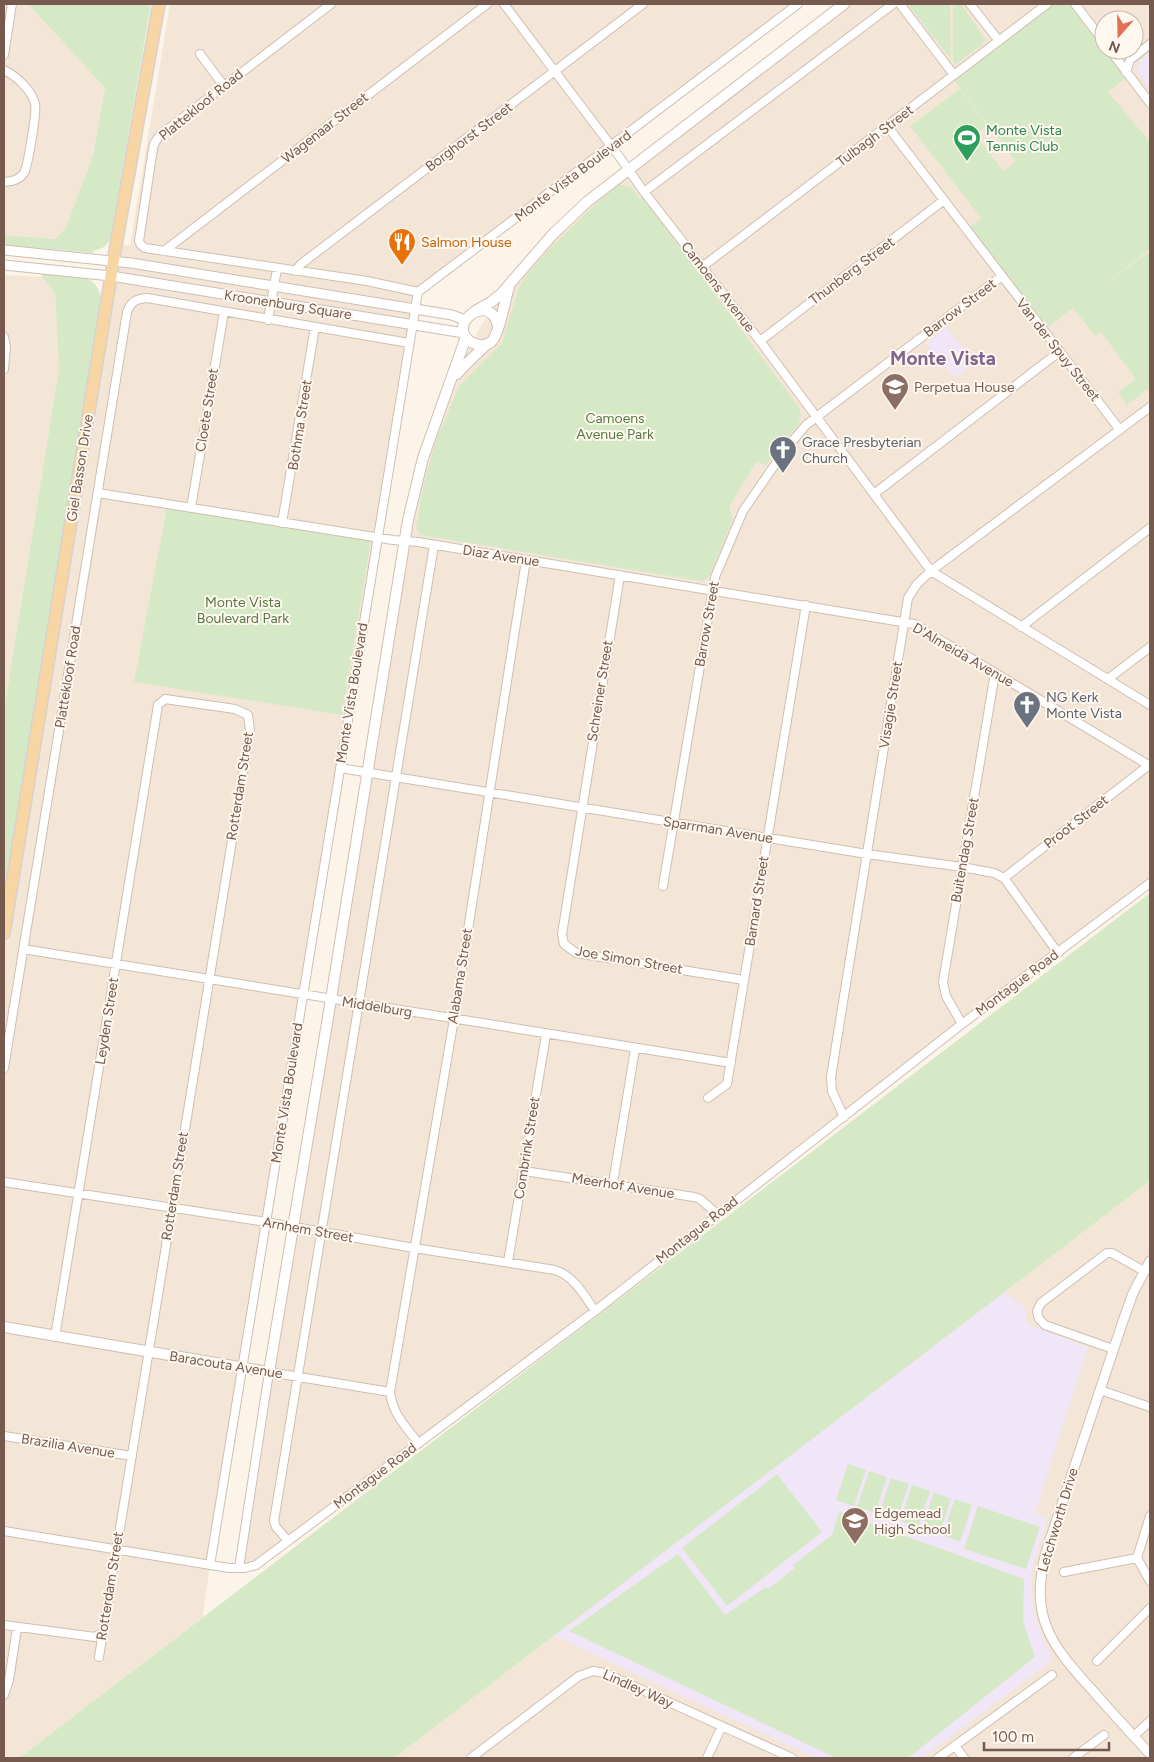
<svg xmlns="http://www.w3.org/2000/svg" width="1154" height="1762" font-family="Figtree,sans-serif">
  <style>
    .residential { fill: #f3e6d7; fill-rule: evenodd }
    .education { fill: #f1e5f8 }
    .green { fill: #d6e9c7 }
    .lines { fill: none; stroke-linecap: round; stroke-linejoin: round }
    .minor-casing { stroke: #cfbeb1; stroke-width: 10 }
    .tertiary-casing { stroke: #cfbeb1; stroke-width: 11 }
    .secondary-casing { stroke: #d2beaf; stroke-width: 12 }
    .primary-casing { stroke: #d8d1cd; stroke-width: 14 }
    .minor { stroke: #fff; stroke-width: 8 }
    .tertiary { stroke: #fff; stroke-width: 9 }
    .secondary { stroke: #fff; stroke-width: 10 }
    .primary { stroke: #f7d6a4; stroke-width: 11 }
    .labels { text-anchor: middle; dominant-baseline: central; stroke-width: 4; stroke-linejoin: round; paint-order: stroke }
    .street-label { font-size: 14px; fill: #755a4d; stroke: #fef8ef }
    .leisure-label { font-size: 14px; fill: #27864d; stroke: #fef8ef; text-anchor: start }
    .food-label { font-size: 14px; fill: #c56008; stroke: #fef8ef; text-anchor: start }
    .education-label { font-size: 14px; fill: #785e54; stroke: #fef8ef; text-anchor: start }
    .park-label { font-size: 14px; fill: #567a45; stroke: #fef8ef }
    .worship-label { font-size: 14px; fill: #5b616d; stroke: #fef8ef; text-anchor: start }
    .district-label { font-size: 19px; font-weight: bold; fill: #816591; stroke: #fef8ef }
  </style>
  <rect width="100%" height="100%" fill="#fcf4e9"/>
  <path class="residential" d="M4 4H28L105 88 93 155 66 227 55 239 4 235Z
    M170 4H798L416 291 210 1564 203 1617 19 1758H4V940L117 244 130 246Z
    M844 4H1150V883L261 1561 238 1568 416 485 455 375 482 324 511 284 554 234ZM1104 20H1134V50H1104Z
    M4 275 42 277 55 293 59 369 4 710Z
    M1150 1181V1758H394L554 1636Z"/>
  <path class="education" d="M1150 54V89L1137 72 1138 62Z
    M946 327 975 363 955 378 926 344Z
    M1004 1291 1024 1307 1028 1325 1088 1347 1035 1513 1048 1518 1031 1573 1033 1610 1044 1641 1053 1660 922 1758H816L554 1636 805 1440Z"/>
  <path class="green" d="M28 4H151L110 240 104 247 94 251 93 253 4 245V235L55 239 66 227 93 155 105 88Z
    M909 4H950L951 59 910 7Z
    M953 4H961L985 39 982 45 956 64 953 62Z
    M1053 4H1068L1126 78 1108 92 1150 142V249L1102 286 1150 251V388L1146 391 1144 389V392L1127 405 1118 392 1136 379 1101 332 1095 336 1073 308 1048 327 970 227 981 218 910 126 960 89 987 125 976 135 1003 171 1016 162 954 80Z
    M620 184 632 188 640 199 643 198 799 407 801 415 799 421 800 422 766 465 756 462 729 507 733 519 709 576 706 579 701 581 425 536 420 534 416 528 423 488 429 465 435 443 459 386 502 343 518 290 525 277 549 249 602 198Z
    M42 271C64 274 99 271 101 299L4 896V710L59 369 55 293 42 277Z
    M167 508 371 541 342 715 134 682Z
    M1150 893V1181L394 1758H19Z
    M848 1464 866 1470 854 1506 836 1500Z
    M869 1471 887 1477 875 1513 857 1507Z
    M777 1474 822 1532 727 1606 682 1548Z
    M891 1478 909 1484 897 1520 879 1514Z
    M912 1485 930 1491 918 1527 900 1521Z
    M934 1492 951 1499 939 1535 921 1529Z
    M955 1499 972 1505 960 1542 942 1535Z
    M978 1506 1040 1527 1026 1569 964 1549Z
    M839 1512 1024 1579 1023 1621 1035 1657 908 1758H836L569 1631 678 1554 725 1615 766 1587 768 1589 795 1568 793 1565 832 1535Z"/>
  <g class="lines">
    <defs>
      <path id="minor" d="M331 4 160 135 154 144 152 155 139 241 141 245 145 248 367 281 418 292
        M504 4 621 159 644 192 760 341 931 571 1150 705
        M900 4 954 75
        M970 4 999 41
        M1075 4 1104 42
        M1110 50 1150 103
        M200 54 224 86
        M4 55 12 4
        M4 70C16 76 32 90 35 104 37 111 28 166 24 173 19 180 12 182 4 182
        M1126 72 1130 60 1150 44
        M888 127 1120 430
        M644 192 893 4
        M164 251 487 4
        M702 267 1047 4
        M295 271 301 264 643 4
        M268 320 277 269
        M4 337 6 347 4 369
        M760 341 944 200
        M98 493 393 540 418 542 914 624 1150 766
        M874 494 1059 352
        M191 508 224 312
        M282 523 315 327
        M620 575 562 934 564 944 576 953 744 980
        M1021 627 1150 528
        M1108 679 1150 647
        M340 768 867 854 962 867 994 873 1004 878 1058 953
        M1004 878 1149 765
        M663 886 715 577 743 511 785 450 806 425 1002 276
        M23 949 731 1063
        M962 1024 946 996 943 982 995 673
        M4 1068 127 312C131 302 135 299 147 298L409 343
        M708 1098 727 1084 806 605
        M844 1117 832 1091 831 1077 908 598 917 584 931 571 1150 407
        M524 1171 694 1197 700 1199 717 1214
        M4 1182 266 1222 414 1248 555 1270C574 1276 584 1295 595 1311
        M613 1183 635 1049
        M508 1262 546 1035
        M55 1337 158 705 165 699 235 709 248 715 250 730 99 1657
        M1113 1349 1045 1325 1039 1319 1037 1311 1041 1303 1107 1253H1112L1144 1271
        M1100 1390 1150 1407
        M390 1392 454 1019 526 560
        M4 1436 132 1456
        M1150 1516 1137 1558 1150 1581
        M4 1531 229 1568H245L256 1565 595 1311 962 1024 1150 883
        M288 1541 276 1527 274 1521 434 545
        M210 1565 418 292 798 4
        M239 1568 269 1372 390 1392C393 1415 405 1425 418 1443
        M1064 1572 1137 1558
        M4 1625 95 1637 102 1633
        M1097 1661 1150 1608
        M4 1695 9 1680 17 1628
        M1134 1736 1150 1721
        M955 1746 964 1758
        M471 1758 579 1676 593 1671 605 1673 792 1758
        M707 1758 722 1726
        M938 1758 1052 1675
        M1073 1758 1104 1735"/>
      <path id="tertiary" d="M4 250 131 263 452 315 465 320
        M4 265 111 276 464 333
        M1150 1261 1133 1293 1123 1321 1046 1552C1029 1618 1051 1645 1094 1692 1112 1713 1131 1733 1150 1754"/>
      <path id="secondary" d="M475 311 491 302 501 294 553 234 588 201 844 4
        M498 325C488 289 443 328 473 343 479 346 486 346 491 342 499 336 505 299 509 287
        M457 374 464 366 486 345
        M4 1327 269 1372 331 999 408 520 423 458 466 337"/>
      <path id="primary" d="M4 933 116 245 159 4"/>
    </defs>
    <use href="#minor" class="minor-casing"/>
    <use href="#tertiary" class="tertiary-casing"/>
    <use href="#secondary" class="secondary-casing"/>
    <use href="#primary" class="primary-casing"/>
    <use href="#minor" class="minor"/>
    <use href="#tertiary" class="tertiary"/>
    <use href="#secondary" class="secondary"/>
    <use href="#primary" class="primary"/>
  </g>
  <defs>
    <symbol id="stadium-pin" viewBox="-11 -11 22 30"><path d="M0 17L-7.5 6A9.5 9.5 0 1 1 7.5 6Z" fill="#2e9e5b" stroke="#fef8ef"/><path d="M0-5a6.5 5 0 1 0 0 10a6.5 5 0 1 0 0-10ZM-3.5-1.8h7v3.6h-7Z" fill="#fff"/></symbol>
    <symbol id="restaurant-pin" viewBox="-11 -11 22 30"><path d="M0 17L-7.5 6A9.5 9.5 0 1 1 7.5 6Z" fill="#e8710a" stroke="#fef8ef"/><path d="M-5-6h1v4h1v-4h1v4h1v-4h1v5L-1.5 .5V6h-2V.5L-5-1ZM5-6V6H3V1.5H1.5Q1.5-4 5-6Z" fill="#fff"/></symbol>
    <symbol id="school-pin" viewBox="-11 -11 22 30"><path d="M0 17L-7.5 6A9.5 9.5 0 1 1 7.5 6Z" fill="#8d6e63" stroke="#fef8ef"/><path d="M0-5L7-2L0 1L-7-2ZM-4 1L0 2.5L4 1V4Q0 6-4 4Z" fill="#fff"/></symbol>
    <symbol id="church-pin" viewBox="-11 -11 22 30"><path d="M0 17L-7.5 6A9.5 9.5 0 1 1 7.5 6Z" fill="#6b7280" stroke="#fef8ef"/><path d="M-1.2-6h2.4v3.5h3.3v2.4h-3.3V6h-2.4V-.1h-3.3v-2.4h3.3Z" fill="#fff"/></symbol>
  </defs>
  <g fill-rule="evenodd">
    <use href="#stadium-pin" x="951" y="122" width="32" height="43"/>
    <use href="#restaurant-pin" x="386" y="226" width="32" height="43"/>
    <use href="#school-pin" x="879" y="371" width="32" height="43"/>
    <use href="#church-pin" x="767" y="434" width="32" height="43"/>
    <use href="#church-pin" x="1011" y="689" width="32" height="43"/>
    <use href="#school-pin" x="839" y="1505" width="32" height="43"/>
  </g>
  <g class="labels">
    <g class="street-label">
      <text transform="translate(201 105) rotate(-39)">Plattekloof Road</text>
      <text transform="translate(325 128) rotate(-38)">Wagenaar Street</text>
      <text transform="translate(875 136) rotate(-37)">Tulbagh Street</text>
      <text transform="translate(469 137) rotate(-37)">Borghorst Street</text>
      <text transform="translate(573 176) rotate(-37)">Monte Vista Boulevard</text>
      <text transform="translate(852 271) rotate(-37)">Thunberg Street</text>
      <text transform="translate(718 287) rotate(52)">Camoens Avenue</text>
      <text transform="translate(288 305) rotate(9)">Kroonenburg Square</text>
      <text transform="translate(960 308) rotate(-37)">Barrow Street</text>
      <text transform="translate(1058 350) rotate(52)">Van der Spuy Street</text>
      <text transform="translate(207 410) rotate(-81)">Cloete Street</text>
      <text transform="translate(300 425) rotate(-81)">Bothma Street</text>
      <text transform="translate(80 468) rotate(-81)">Giel Basson Drive</text>
      <text transform="translate(501 556) rotate(9)">Diaz Avenue</text>
      <text transform="translate(707 624) rotate(-80)">Barrow Street</text>
      <text transform="translate(963 655) rotate(30)">D'Almeida Avenue</text>
      <text transform="translate(68 677) rotate(-81)">Plattekloof Road</text>
      <text transform="translate(600 691) rotate(-81)">Schreiner Street</text>
      <text transform="translate(352 693) rotate(-81)">Monte Vista Boulevard</text>
      <text transform="translate(891 705) rotate(-81)">Visagie Street</text>
      <text transform="translate(240 786) rotate(-81)">Rotterdam Street</text>
      <text transform="translate(1076 822) rotate(-38)">Proot Street</text>
      <text transform="translate(718 830) rotate(9)">Sparrman Avenue</text>
      <text transform="translate(965 850) rotate(-80)">Buitendag Street</text>
      <text transform="translate(757 901) rotate(-81)">Barnard Street</text>
      <text transform="translate(629 960) rotate(10)">Joe Simon Street</text>
      <text transform="translate(460 976) rotate(-81)">Alabama Street</text>
      <text transform="translate(1017 983) rotate(-37)">Montague Road</text>
      <text transform="translate(377 1007) rotate(9)">Middelburg</text>
      <text transform="translate(107 1021) rotate(-81)">Leyden Street</text>
      <text transform="translate(287 1093) rotate(-81)">Monte Vista Boulevard</text>
      <text transform="translate(527 1148) rotate(-81)">Combrink Street</text>
      <text transform="translate(175 1186) rotate(-81)">Rotterdam Street</text>
      <text transform="translate(623 1186) rotate(9)">Meerhof Avenue</text>
      <text transform="translate(308 1230) rotate(10)">Arnhem Street</text>
      <text transform="translate(697 1230) rotate(-38)">Montague Road</text>
      <text transform="translate(226 1365) rotate(9)">Baracouta Avenue</text>
      <text transform="translate(68 1446) rotate(9)">Brazilia Avenue</text>
      <text transform="translate(375 1476) rotate(-37)">Montague Road</text>
      <text transform="translate(1058 1520) rotate(-73)">Letchworth Drive</text>
      <text transform="translate(110 1586) rotate(-81)">Rotterdam Street</text>
      <text transform="translate(638 1689) rotate(24)">Lindley Way</text>
    </g>
    <g class="leisure-label">
      <text x="986" y="130">Monte Vista<tspan x="986" dy="16">Tennis Club</tspan></text>
    </g>
    <g class="food-label">
      <text x="421" y="242">Salmon House</text>
    </g>
    <g class="education-label">
      <text x="914" y="387">Perpetua House</text>
      <text x="874" y="1513">Edgemead<tspan x="874" dy="16">High School</tspan></text>
    </g>
    <g class="park-label">
      <text x="615" y="418">Camoens<tspan x="615" dy="16">Avenue Park</tspan></text>
      <text x="243" y="602">Monte Vista<tspan x="243" dy="16">Boulevard Park</tspan></text>
    </g>
    <g class="worship-label">
      <text x="802" y="442">Grace Presbyterian<tspan x="802" dy="16">Church</tspan></text>
      <text x="1046" y="697">NG Kerk<tspan x="1046" dy="16">Monte Vista</tspan></text>
    </g>
    <g class="district-label">
      <text x="943" y="358">Monte Vista</text>
    </g>
  </g>
  <rect width="1154" height="1762" fill="none" stroke="#755a4d" stroke-width="10"/>
  <g transform="translate(1119 35) rotate(200)"><circle r="24" fill="#fef8ef" stroke="#c7b9ae"/>
  <path d="M0-4L9 19L0 12L-9 19Z" fill="#e06f54"/>
  <text y="-8" font-size="14" font-weight="bold" text-anchor="middle" fill="#755a4d">N</text>
  </g>
  <path d="M984 1742v8h125v-8" fill="none" stroke="#755a4d" stroke-width="2.5"/>
  <text x="992" y="1742" font-size="15" fill="#755a4d" stroke="#fef8ef" stroke-width="4" paint-order="stroke">100 m</text>
</svg>
